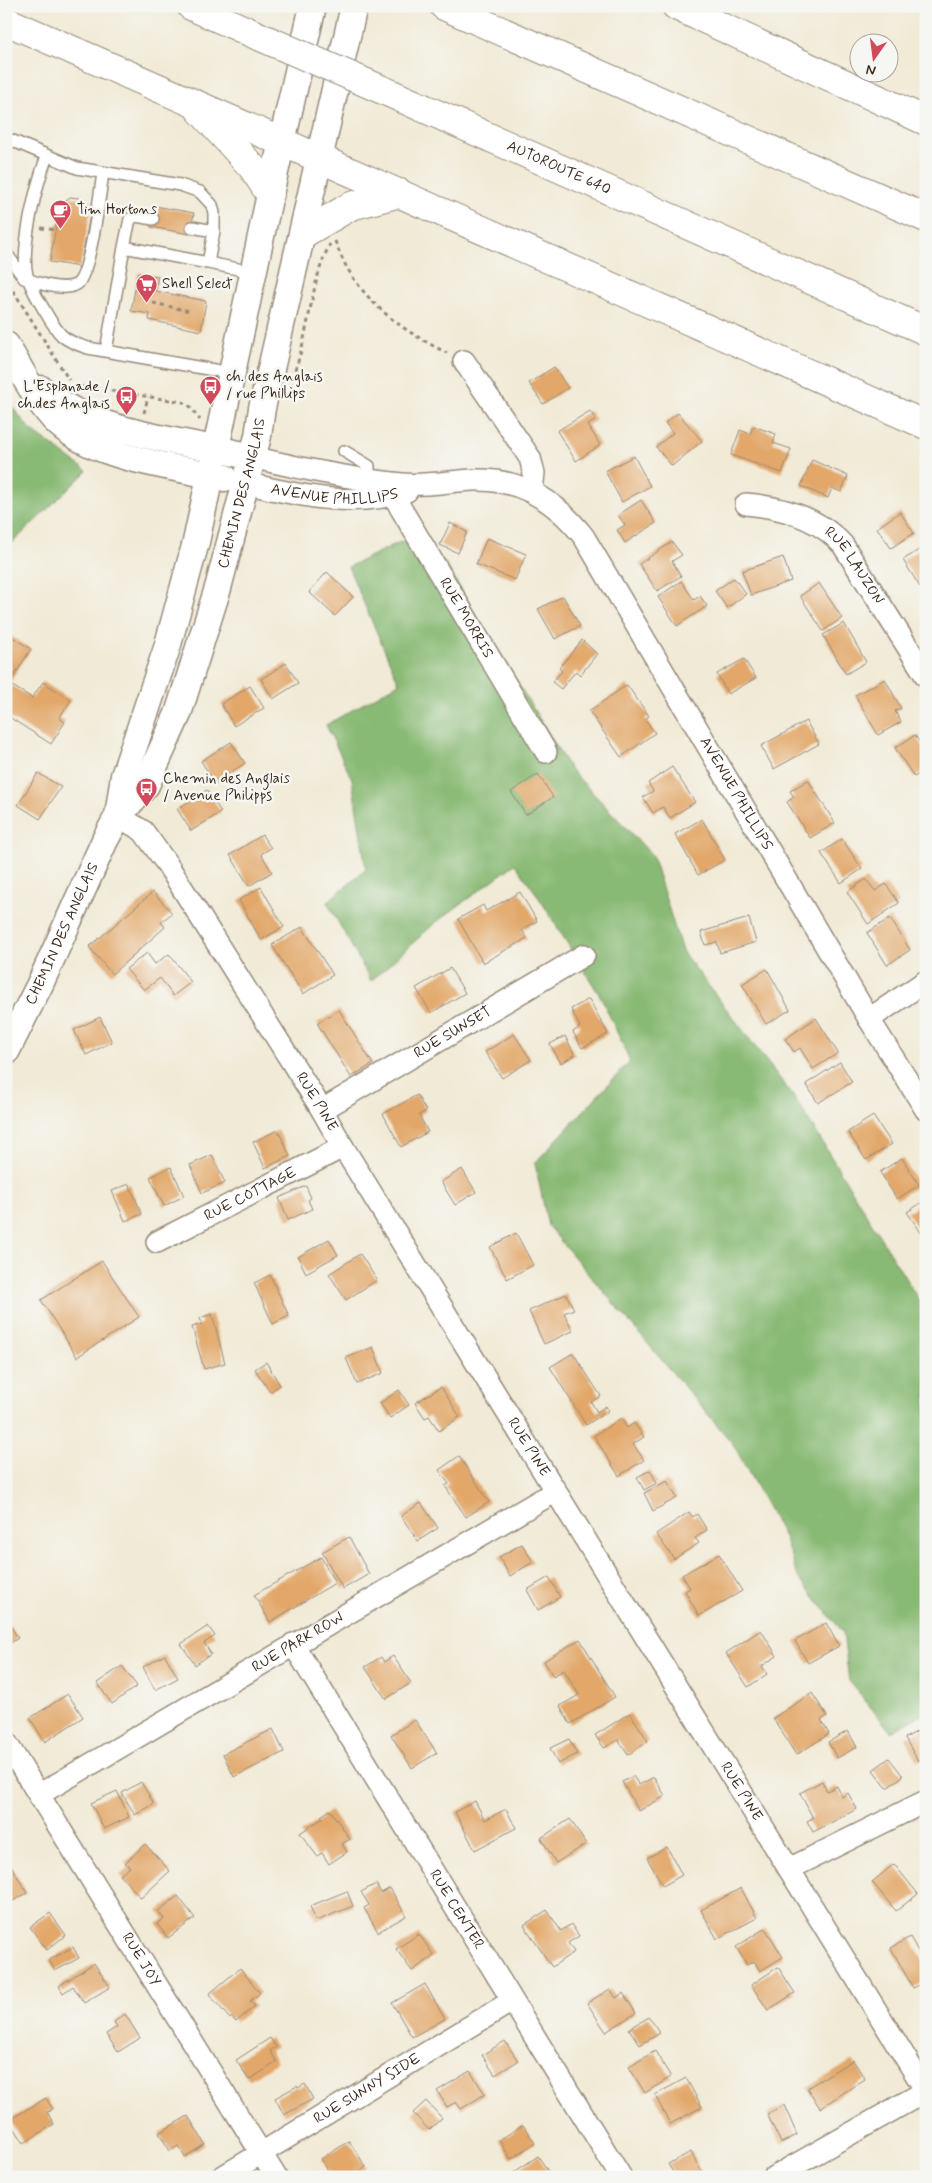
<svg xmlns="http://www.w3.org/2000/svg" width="932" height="2183" font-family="Mynerve,sans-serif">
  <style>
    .forest { fill: #89ba74; stroke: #627249 }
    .building { fill: #e2a769 }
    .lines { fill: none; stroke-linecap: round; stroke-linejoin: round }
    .service-casing { stroke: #968a7a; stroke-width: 14 }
    .minor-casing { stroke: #968a7a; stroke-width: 24 }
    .tertiary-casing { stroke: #968a7a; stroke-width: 29 }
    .secondary-casing { stroke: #968a7a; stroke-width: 30 }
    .motorway-casing { stroke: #968a7a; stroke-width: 30 }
    .path { stroke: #968a7a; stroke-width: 3; stroke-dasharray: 4 4; stroke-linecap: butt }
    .service { stroke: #fff; stroke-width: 11 }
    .minor { stroke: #fff; stroke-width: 21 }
    .tertiary { stroke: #fff; stroke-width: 26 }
    .secondary { stroke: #fff; stroke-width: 28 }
    .motorway { stroke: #fff; stroke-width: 28 }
    .motorway-bridge-casing { stroke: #968a7a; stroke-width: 30; stroke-linecap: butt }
    .motorway-bridge { stroke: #fff; stroke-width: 28 }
    .labels { text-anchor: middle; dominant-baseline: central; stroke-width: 5; stroke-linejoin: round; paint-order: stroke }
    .street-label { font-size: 15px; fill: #3b2a1e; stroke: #f6f6f2 }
    .poi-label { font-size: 15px; fill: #3b2a1e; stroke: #f6f6f2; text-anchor: start }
  </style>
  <rect width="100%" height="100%" fill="#f6f6f2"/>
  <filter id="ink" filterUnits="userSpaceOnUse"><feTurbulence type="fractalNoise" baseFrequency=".02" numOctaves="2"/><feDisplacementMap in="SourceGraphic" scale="10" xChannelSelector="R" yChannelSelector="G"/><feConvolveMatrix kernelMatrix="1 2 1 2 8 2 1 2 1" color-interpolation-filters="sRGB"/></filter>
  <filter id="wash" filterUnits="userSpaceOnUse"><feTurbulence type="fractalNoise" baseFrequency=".0096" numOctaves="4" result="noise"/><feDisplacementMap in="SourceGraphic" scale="20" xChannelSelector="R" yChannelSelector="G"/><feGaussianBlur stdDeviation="1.12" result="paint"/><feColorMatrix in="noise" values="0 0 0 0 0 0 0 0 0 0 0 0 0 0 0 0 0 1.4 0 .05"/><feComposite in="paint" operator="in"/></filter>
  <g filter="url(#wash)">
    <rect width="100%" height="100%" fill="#f1ead6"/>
    <path class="forest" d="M6 400 31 430 87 471 6 549Z
      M402 541 444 562 570 769 652 855 682 951 797 1101 926 1312V1713L891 1732 849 1681 843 1632 799 1579 783 1535 733 1444 548 1226 535 1163 630 1061 602 999 536 893 515 864 435 923 371 981 327 902 366 869 352 779 326 725 399 683 348 567Z"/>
    <g id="blocks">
      <path class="building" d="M70 197 86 199 91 210 80 267 50 262 56 225 62 220 66 200Z
        M155 206 194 213 190 234 151 227Z
        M138 273 158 276 155 291 206 301 201 331 149 320 150 314 131 311Z
        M554 367 568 388 543 404 529 383Z
        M590 411 596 420 588 425 600 445 576 461 557 431Z
        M678 413 702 441 672 466 656 447 673 433 665 423Z
        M753 426 776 434 773 443 791 449 782 473 731 455 740 430 750 434Z
        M634 456 650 486 622 502 605 471Z
        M812 460 848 476 841 492 832 488 828 498 801 486Z
        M641 500 656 523 625 543 617 530 625 525 618 515Z
        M900 512 914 533 891 548 877 528Z
        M450 523 467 532 458 553 440 545Z
        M487 538 526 554 515 580 476 564Z
        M672 542 682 555 672 561 681 576 657 591 639 564Z
        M922 548 926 554V583L920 587 903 560Z
        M783 557 791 581 751 595 742 571Z
        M327 572 353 597 335 616 309 592Z
        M734 578 746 594 727 608 715 591Z
        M681 581 694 600 700 596 707 606 677 626 658 597Z
        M819 583 842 618 823 631 800 596Z
        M563 596 580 626 555 639 538 609Z
        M844 623 866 662 846 674 823 635Z
        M8 634 31 649 9 684 32 698 43 682 71 700 59 718 65 722 51 744 6 715V638Z
        M582 640 597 654 580 675 576 671 561 689 552 682 562 671 559 668Z
        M744 659 756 678 728 694 717 674Z
        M286 663 298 683 273 699 261 679Z
        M885 679 901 708 895 711 901 722 878 735 855 695Z
        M627 685 649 716 645 719 655 733 621 757 589 711Z
        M250 686 264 708 234 726 221 704Z
        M806 721 819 744 774 769 761 746Z
        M915 735 926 752V770L914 777 895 748Z
        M231 742 245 763 215 783 201 761Z
        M672 767 695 802 670 818 663 807 653 813 643 797 653 791 648 783Z
        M38 773 61 787 40 819 18 805Z
        M538 774 553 797 526 815 511 792Z
        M808 780 835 823 810 838 787 802 794 797 790 791Z
        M207 790 221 812 191 831 177 809Z
        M702 819 725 860 698 875 675 834Z
        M262 835 271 848 261 854 272 872 249 886 230 855Z
        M842 839 862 869 841 883 821 853Z
        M866 879 875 891 886 884 899 903 868 924 847 892Z
        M261 887 284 927 261 940 239 900Z
        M153 892 172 913 161 922 165 927 112 974 89 947Z
        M520 892 537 921 522 930 527 938 483 963 458 919 483 905 486 911Z
        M749 918 756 942 720 953 717 942 705 945 701 932Z
        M890 918 910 950 887 965 867 933Z
        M302 927 333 975 303 994 272 945Z
        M147 953 155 964 169 954 191 982 173 996 160 978 144 990 126 969Z
        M450 968 465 993 431 1013 416 988Z
        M767 969 790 1010 766 1024 742 984Z
        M589 999 608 1034 582 1048 573 1032 580 1027 571 1009Z
        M339 1010 373 1064 351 1077 317 1023Z
        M100 1017 112 1042 86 1055 74 1030Z
        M816 1018 838 1053 813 1069 800 1048 794 1052 785 1039Z
        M514 1034 531 1060 502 1078 485 1052Z
        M565 1036 575 1055 561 1063 550 1044Z
        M840 1062 852 1082 818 1103 806 1084Z
        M417 1095 426 1111 419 1115 428 1132 401 1147 383 1114Z
        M873 1116 892 1144 866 1160 848 1132Z
        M278 1130 290 1156 265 1168 253 1142Z
        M212 1155 225 1183 202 1193 190 1165Z
        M902 1158 919 1185 897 1199 880 1172Z
        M171 1167 184 1196 164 1206 150 1177Z
        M462 1169 476 1192 455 1205 441 1182Z
        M129 1184 142 1214 125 1221 112 1191Z
        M306 1186 311 1198 308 1200 312 1209 288 1220 279 1198Z
        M926 1200V1240L907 1212Z
        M516 1233 533 1265 507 1279 490 1247Z
        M329 1239 338 1255 306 1273 298 1257Z
        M360 1254 377 1280 346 1300 329 1274Z
        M102 1261 139 1317 77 1357 41 1300Z
        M270 1275 289 1316 273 1324 254 1283Z
        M566 1294 574 1309 564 1313 573 1331 544 1344 529 1311Z
        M212 1314 225 1363 204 1369 192 1327 202 1324 200 1318Z
        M373 1347 383 1373 357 1384 346 1358Z
        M573 1353 601 1396 591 1402 597 1412 606 1406 608 1411 586 1425 550 1367Z
        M266 1362 280 1385 270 1392 255 1369Z
        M441 1387 460 1417 439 1431 429 1416 425 1418 415 1403Z
        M399 1390 409 1405 390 1418 380 1403Z
        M621 1418 627 1428 634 1423 644 1437 633 1444 644 1460 619 1476 594 1436Z
        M459 1456 489 1502 466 1517 445 1486 449 1484 439 1470Z
        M650 1470 657 1483 644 1490 637 1477Z
        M667 1481 677 1498 653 1511 644 1493Z
        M421 1503 438 1528 418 1541 401 1516Z
        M689 1512 693 1517 697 1514 707 1530 695 1538 699 1543 674 1559 656 1534Z
        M349 1537 369 1574 343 1589 322 1552Z
        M522 1544 533 1562 510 1576 499 1557Z
        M719 1554 742 1591 699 1616 685 1591 690 1588 682 1575Z
        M321 1557 335 1583 270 1622 254 1595Z
        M549 1577 560 1597 538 1610 527 1590Z
        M6 1619 18 1638 6 1646Z
        M826 1623 839 1646 808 1663 795 1641Z
        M208 1626 215 1636 204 1643 211 1654 195 1665 181 1644Z
        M761 1630 777 1656 762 1666 767 1674 748 1687 726 1653Z
        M580 1639 615 1697 570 1724 560 1706 579 1695 564 1670 553 1676 544 1661Z
        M165 1655 178 1678 155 1690 143 1667Z
        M393 1656 411 1683 386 1699 365 1667 381 1657 384 1662Z
        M122 1666 137 1686 112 1704 97 1683Z
        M812 1693 827 1716 821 1720 829 1734 796 1755 773 1718Z
        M68 1694 83 1717 45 1742 30 1718Z
        M630 1713 648 1741 628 1755 618 1740 604 1748 595 1735Z
        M415 1720 437 1753 412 1768 391 1735Z
        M926 1727V1756L918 1761 905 1738Z
        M273 1729 284 1752 234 1777 223 1754Z
        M848 1731 857 1747 837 1758 828 1742Z
        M569 1739 577 1754 558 1764 550 1748Z
        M889 1758 903 1776 887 1788 873 1770Z
        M633 1776 639 1785 654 1777 665 1796 639 1811 622 1782Z
        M822 1781 827 1791 837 1786 842 1797 848 1793 857 1809 813 1832 807 1821 813 1818 800 1793Z
        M141 1782 154 1804 135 1815 122 1793Z
        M117 1791 129 1817 104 1829 91 1803Z
        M475 1801 485 1820 506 1809 516 1828 475 1850 455 1812Z
        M330 1810 350 1839 342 1844 347 1852 329 1864 322 1853 317 1856 300 1833 323 1818 321 1816Z
        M570 1819 586 1844 556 1863 541 1838Z
        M145 1844 170 1871 141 1898 120 1875 130 1867 125 1863Z
        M667 1847 682 1875 663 1886 647 1858Z
        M6 1857 27 1893 6 1905Z
        M894 1864 918 1894 896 1911 872 1882Z
        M376 1884 381 1893 390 1888 406 1916 378 1932 364 1908 369 1905 361 1892Z
        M741 1888 757 1918 717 1939 701 1910Z
        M347 1891 353 1906 316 1921 310 1906Z
        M178 1896 195 1918 168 1938 157 1924 164 1919 158 1911Z
        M547 1910 561 1931 571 1924 579 1936 568 1943 574 1952 552 1967 524 1925Z
        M50 1913 66 1935 47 1950 30 1927Z
        M765 1928 783 1957 760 1971 754 1961 747 1965 736 1947Z
        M419 1934 434 1956 412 1971 396 1949Z
        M910 1937 926 1965V1981L913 1988 891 1948Z
        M73 1947 79 1958 55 1971 49 1960Z
        M94 1963 110 1987 84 2003 73 1986 63 1993 59 1986Z
        M778 1967 795 1993 768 2010 751 1985Z
        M240 1968 260 1993 250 2001 255 2006 236 2022 232 2017 230 2019 209 1994Z
        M425 1984 445 2019 412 2037 392 2003Z
        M610 1989 616 1998 623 1993 636 2013 606 2032 587 2003Z
        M125 2014 140 2038 118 2052 106 2034 117 2027 114 2022Z
        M649 2017 660 2033 640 2045 629 2029Z
        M270 2038 276 2047 270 2051 277 2062 249 2080 236 2060Z
        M505 2041 518 2061 495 2075 482 2055Z
        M655 2051 671 2077 645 2093 629 2067Z
        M853 2060 865 2079 820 2108 807 2088Z
        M470 2071 485 2094 461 2109 456 2102 447 2107 437 2091Z
        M686 2078 702 2107 670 2124 655 2095Z
        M305 2084 313 2099 284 2115 275 2098 297 2086 298 2088Z
        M46 2098 53 2109 47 2112 54 2124 24 2143 9 2120Z
        M426 2101 442 2118 429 2130 413 2113Z
        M784 2105 797 2135 781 2143 767 2114Z
        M188 2116 205 2144 185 2157 178 2146 170 2151 159 2133Z
        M523 2125 535 2143 511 2159 499 2140Z
        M349 2141 366 2167 351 2177H345L343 2174 332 2177 321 2159Z
        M691 2152 704 2177H676L668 2164Z
        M538 2156 550 2174 547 2177H507Z"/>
    </g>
  </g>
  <g filter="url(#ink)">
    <use href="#blocks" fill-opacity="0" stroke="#968a7a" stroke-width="1"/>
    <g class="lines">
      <defs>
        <path id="service" d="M6 138 77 168 180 185 200 192 212 205 214 213V231L208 263 253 272
          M47 156C37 183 20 247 27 275 31 289 39 301 46 313 59 335 62 340 88 348L231 373
          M192 227 214 231
          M124 247 130 219 136 216 153 219
          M6 253 24 278C37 283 64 292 77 284 90 275 100 193 103 173
          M106 351 124 247 208 263
          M344 451 369 466V485"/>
        <g id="minor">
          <path d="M464 361 530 458 534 473 532 491"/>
          <path id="s1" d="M252 457C302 469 351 479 402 484 427 486 449 481 474 480 521 478 556 501 584 537L869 1019 926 1110"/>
          <path id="s2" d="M245 483C298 495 353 509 407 491"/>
          <path id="s3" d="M391 483 394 495 400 507 546 752"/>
          <path id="s4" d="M746 504C781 507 819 518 843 545L926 676"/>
          <path id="s5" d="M118 816 143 831 167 864 322 1110 343 1147 926 2091"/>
          <path d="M869 1019 926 981"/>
          <path id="s6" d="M322 1110 584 955"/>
          <path id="s7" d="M157 1242 343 1147"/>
          <path id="s8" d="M293 1644 621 2177"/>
          <path id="s9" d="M6 1742 276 2177"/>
          <path id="s10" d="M40 1794 556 1491"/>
          <path d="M789 1869 926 1801"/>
          <path id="s11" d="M222 2177 512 2001"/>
          <path d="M774 2177 926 2091"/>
        </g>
        <g id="tertiary">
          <path d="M6 345C21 370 34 397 54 419 92 459 173 466 225 478"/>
          <path d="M41 389C95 436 185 440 252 457"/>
          <path d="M118 816 124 776 167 648 196 542 270 194 313 6"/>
          <path id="s12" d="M6 1052 41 982 105 840 118 816 146 785 178 714 218 588 258 436 262 408 354 6"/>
        </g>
        <path id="secondary" d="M676 6 926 121
          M282 142 926 425
          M303 234 351 206 400 193"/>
        <g id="motorway">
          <path d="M191 6 256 35"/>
          <path d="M444 6 926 218"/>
          <path d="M6 21 282 142"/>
          <path id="s13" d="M385 91 926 331"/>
          <path d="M199 109 252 167 270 194"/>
        </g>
      </defs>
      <use href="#service" class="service-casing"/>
      <use href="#minor" class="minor-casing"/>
      <use href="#tertiary" class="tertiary-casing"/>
      <use href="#secondary" class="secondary-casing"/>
      <use href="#motorway" class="motorway-casing"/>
      <path class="path" d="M41 228 56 230
        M335 241C354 296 397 328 447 353
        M9 284 69 380
        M153 303 190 311
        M295 370C310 330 310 283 330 244
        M79 386 183 402 189 405 200 420
        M144 413 148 397"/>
      <use href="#service" class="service"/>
      <use href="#minor" class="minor"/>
      <use href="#tertiary" class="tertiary"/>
      <use href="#secondary" class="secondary"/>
      <use href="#motorway" class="motorway"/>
      <defs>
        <path id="motorway-bridge" d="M256 35 385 91"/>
      </defs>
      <use href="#motorway-bridge" class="motorway-bridge-casing"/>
      <use href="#motorway-bridge" class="motorway-bridge"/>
    </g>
  </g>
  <defs>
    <symbol id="cafe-pin" viewBox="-11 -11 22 30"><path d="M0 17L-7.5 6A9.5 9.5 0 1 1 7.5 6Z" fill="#d1495b" stroke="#f6f6f2"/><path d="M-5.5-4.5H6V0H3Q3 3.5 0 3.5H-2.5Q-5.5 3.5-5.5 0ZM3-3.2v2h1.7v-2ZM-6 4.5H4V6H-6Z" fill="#fff"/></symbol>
    <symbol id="supermarket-pin" viewBox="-11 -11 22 30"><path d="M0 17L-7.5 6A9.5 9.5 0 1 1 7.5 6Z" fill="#d1495b" stroke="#f6f6f2"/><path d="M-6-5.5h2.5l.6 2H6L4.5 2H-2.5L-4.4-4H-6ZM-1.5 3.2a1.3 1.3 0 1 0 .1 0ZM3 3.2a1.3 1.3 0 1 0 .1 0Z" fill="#fff"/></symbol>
    <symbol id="bus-pin" viewBox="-11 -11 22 30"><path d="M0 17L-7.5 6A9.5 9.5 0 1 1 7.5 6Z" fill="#d1495b" stroke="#f6f6f2"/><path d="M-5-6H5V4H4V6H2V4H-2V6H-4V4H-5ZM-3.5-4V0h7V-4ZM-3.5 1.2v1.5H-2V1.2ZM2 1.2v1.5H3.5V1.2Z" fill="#fff"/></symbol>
  </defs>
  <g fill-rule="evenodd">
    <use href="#cafe-pin" x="48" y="198" width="25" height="34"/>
    <use href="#supermarket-pin" x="134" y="272" width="25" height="34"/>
    <use href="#bus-pin" x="198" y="374" width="25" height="34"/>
    <use href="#bus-pin" x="114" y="384" width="25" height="34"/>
    <use href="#bus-pin" x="134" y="776" width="25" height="34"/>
  </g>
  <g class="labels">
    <g class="street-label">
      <text stroke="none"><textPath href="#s13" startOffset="190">AUTOROUTE 640</textPath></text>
      <text stroke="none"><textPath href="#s2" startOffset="91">AVENUE PHILLIPS</textPath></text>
      <text stroke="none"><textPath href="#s12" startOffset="611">CHEMIN DES ANGLAIS</textPath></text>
      <text stroke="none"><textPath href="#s4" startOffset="131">RUE LAUZON</textPath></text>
      <text stroke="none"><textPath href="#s3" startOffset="155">RUE MORRIS</textPath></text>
      <text stroke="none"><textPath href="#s1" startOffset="652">AVENUE PHILLIPS</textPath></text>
      <text stroke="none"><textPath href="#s12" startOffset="131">CHEMIN DES ANGLAIS</textPath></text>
      <text stroke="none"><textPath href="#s6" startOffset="152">RUE SUNSET</textPath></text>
      <text stroke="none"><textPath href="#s5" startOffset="351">RUE PINE</textPath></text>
      <text stroke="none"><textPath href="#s7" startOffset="105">RUE COTTAGE</textPath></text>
      <text stroke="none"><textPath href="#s5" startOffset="756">RUE PINE</textPath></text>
      <text stroke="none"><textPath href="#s10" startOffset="299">RUE PARK ROW</textPath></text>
      <text stroke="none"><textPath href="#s5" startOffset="1161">RUE PINE</textPath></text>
      <text stroke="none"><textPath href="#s8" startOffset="312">RUE CENTER</textPath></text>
      <text stroke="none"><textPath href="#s9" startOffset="256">RUE JOY</textPath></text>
      <text stroke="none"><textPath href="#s11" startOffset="170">RUE SUNNY SIDE</textPath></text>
    </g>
    <g class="poi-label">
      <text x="77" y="210">Tim Hortons</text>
      <text x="162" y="284">Shell Select</text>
      <text x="226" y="377">ch. des Anglais<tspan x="226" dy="17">/ rue Phillips</tspan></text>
      <text x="110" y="387" text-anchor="end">L'Esplanade /<tspan x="110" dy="17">ch.des Anglais</tspan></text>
      <text x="163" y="779">Chemin des Anglais<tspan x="163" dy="17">/ Avenue Philipps</tspan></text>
    </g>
  </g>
  <rect width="932" height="2183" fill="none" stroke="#f6f6f2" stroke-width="25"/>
  <g transform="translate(874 58) rotate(194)"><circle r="24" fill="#f6f6f2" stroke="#aba49d"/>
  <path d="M0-4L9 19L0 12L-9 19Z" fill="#d1495b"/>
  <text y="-8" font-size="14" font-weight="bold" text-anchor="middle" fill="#3b2a1e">N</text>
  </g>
</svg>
